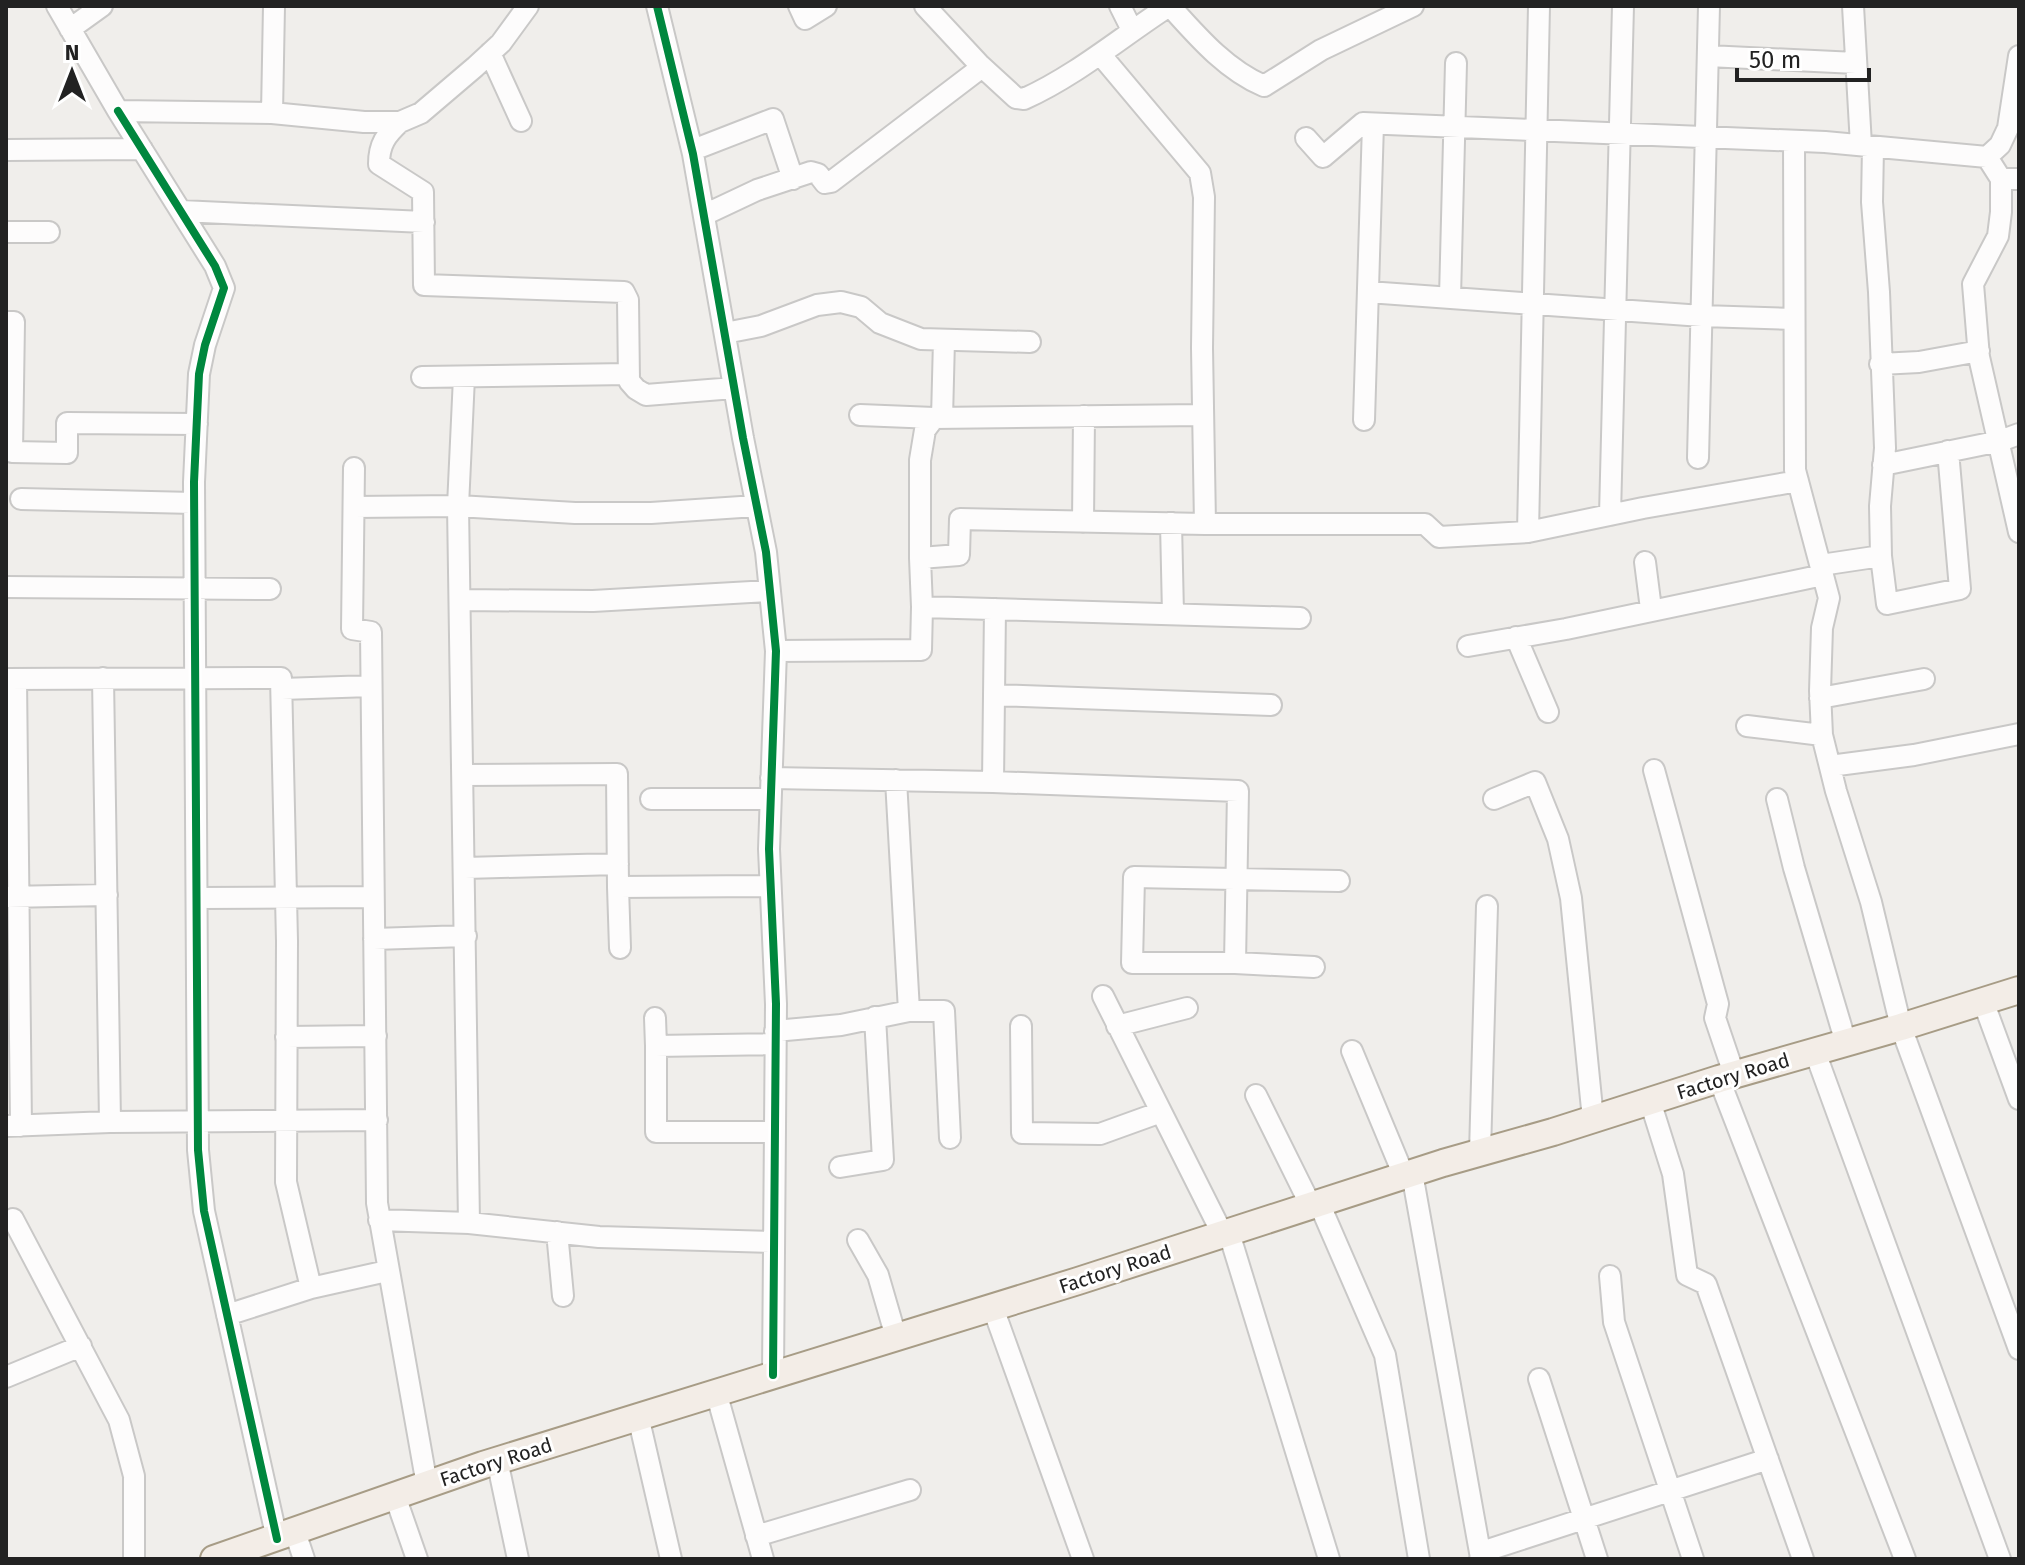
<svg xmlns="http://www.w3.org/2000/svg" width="2025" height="1565" font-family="'Fira Sans',sans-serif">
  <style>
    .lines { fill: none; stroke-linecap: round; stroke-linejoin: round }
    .minor-casing { stroke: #c9c8c7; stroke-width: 24 }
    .major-casing { stroke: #a79c86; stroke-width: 30 }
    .minor { stroke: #fdfcfc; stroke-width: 20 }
    .major { stroke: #f3ede7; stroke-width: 26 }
    .cycleway-casing { stroke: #fff; stroke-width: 13 }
    .cycleway { stroke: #00873e; stroke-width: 8 }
    .labels { text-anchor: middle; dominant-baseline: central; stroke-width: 6; stroke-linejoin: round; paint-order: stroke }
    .street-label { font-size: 20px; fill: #222; stroke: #fff }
  </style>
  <rect width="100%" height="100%" fill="#f0eeeb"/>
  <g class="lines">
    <defs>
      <path id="minor" d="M57 6 118 111 272 113
        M274 6 272 113 364 122H400L421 113 475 67 501 43 528 6
        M657 6 693 154 743 438 766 552 776 651 769 849 776 1004 773 1375
        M799 6 805 19 826 6
        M925 6 979 64 1016 98 1024 99C1077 75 1121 37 1169 6
        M1120 6 1132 30
        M1170 6C1197 36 1226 70 1264 86L1321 50 1413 6
        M1853 6 1861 145
        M70 29 102 6
        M490 53 521 121
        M1100 54 1200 173 1204 197 1202 348 1205 524 960 519 959 555 920 558V460L925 430 934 418 1203 415
        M1708 56 1856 63
        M118 111 215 266 224 288 205 345 199 374 194 482 198 1150 204 1211 277 1539
        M400 122C386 135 379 144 379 164L423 192 424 285 624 292 628 300 629 381 636 389 646 395 734 388
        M1306 138 1323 157 1363 123 1825 142 1987 157 2001 179H2019
        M1794 141 1795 470 1829 598 1822 628 1820 691 1822 735
        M6 150 142 149
        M693 150 773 119 793 179
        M1987 157 2000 145 2008 128 2019 56
        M2001 179V212L1998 236 1973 284 1979 357 2019 532
        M181 211 424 222
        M704 215 757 190 811 172 818 174 825 183 831 182 982 67
        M6 232H49
        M1368 292 1702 316 1793 319
        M1450 297 1456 63
        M6 322H14L12 452 67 453V423L197 424
        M725 333 761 326 817 305 841 302 861 307 880 323 921 339 1030 342
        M1880 364 1919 362 1979 351
        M422 377 629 374
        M464 377 458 506 575 513H651L756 506
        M860 415 934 418
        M942 418 944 340
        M1364 420 1373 124
        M1698 458 1709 6
        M1883 465 2000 441 2019 434
        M354 468 352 629 371 632 377 1203 427 1485
        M21 499 194 503
        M354 507 458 506 469 1223 599 1237 774 1242
        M1610 515 1623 6
        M1083 522 1084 416
        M1171 523 1173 614
        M1205 524H1425L1439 537 1528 532 1643 508 1798 481
        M1528 532 1539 6
        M1881 556 1887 604 1960 589 1948 451
        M920 558 922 607 1300 618
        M1645 562 1651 609
        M1821 565 1881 556 1880 506 1885 448 1879 292 1872 202 1873 147
        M6 587 270 589
        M460 600 593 601 770 591
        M1516 637 1548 712
        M1468 646 1566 629 1823 575
        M776 651 921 650 922 607
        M103 678 110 1122 377 1120
        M6 679 281 678 287 941 286 1182 311 1288 227 1315
        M16 679 21 1126
        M282 689 371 686
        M994 695 1271 705
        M1820 698 1924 679
        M1747 726 1822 735 1836 791 1871 902 1901 1027 2019 1349
        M1830 766 1914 755 2019 734
        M1654 770 1718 1004 1715 1018 1734 1074
        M463 775 617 774 618 887
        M771 778 993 782 995 609
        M993 782 1238 791 1235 963 1314 967
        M651 799H770
        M1494 799 1535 782 1558 839 1571 898 1593 1119
        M1777 799 1794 868 1846 1043
        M465 868 618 864
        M7 897 107 895
        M197 898 373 897
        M374 939 466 936
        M620 948 618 887 770 886
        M1235 963H1132L1134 877 1339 881
        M1103 996 1223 1235
        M1983 1001 2019 1099
        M909 1011H944L950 1138
        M655 1018 656 1046
        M1021 1026 1022 1133 1100 1134 1161 1112
        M1117 1026 1187 1008
        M775 1031 841 1025 909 1011 896 780
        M286 1037 376 1036
        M1352 1051 1404 1176
        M1815 1052 2000 1559
        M1719 1079 1905 1559
        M1256 1095 1311 1206
        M1650 1101 1673 1174 1687 1275 1706 1284 1803 1559
        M6 1126 110 1122
        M775 1132H656V1046L775 1044
        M1480 1152 1487 906
        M840 1167 883 1160 875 1017
        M1412 1173 1481 1558
        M1319 1203 1385 1355 1419 1559
        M13 1219 119 1420 134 1476V1559
        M379 1220 469 1223
        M557 1232 563 1296
        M1229 1233 1329 1559
        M858 1240 878 1275 896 1337
        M1610 1276 1614 1322 1693 1559
        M311 1288 387 1271
        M993 1308 1083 1559
        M6 1377 81 1346
        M1539 1379 1597 1559
        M716 1392 763 1559
        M638 1416 671 1559
        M497 1460 518 1559
        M395 1496 417 1559
        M295 1532 304 1559
        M756 1536 910 1490
        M1480 1559 1491 1549 1768 1459"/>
      <path id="major" d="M214 1559 483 1465 1078 1281 1443 1163 1553 1132 1719 1079 1901 1027 2019 990"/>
    </defs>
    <use href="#minor" class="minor-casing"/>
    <use href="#major" class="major-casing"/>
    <use href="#minor" class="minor"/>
    <use href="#major" class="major"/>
    <defs>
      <path id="cycleway" d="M657 6 693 154 743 438 766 552 776 651 769 849 776 1004 773 1375
        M118 111 215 266 224 288 205 345 199 374 194 482 198 1150 204 1211 277 1539"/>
    </defs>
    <use href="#cycleway" class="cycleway-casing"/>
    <use href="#cycleway" class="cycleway"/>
  </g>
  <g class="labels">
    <g class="street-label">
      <text transform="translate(1733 1076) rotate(-17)">Factory Road</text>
      <text transform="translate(1115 1269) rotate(-18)">Factory Road</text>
      <text transform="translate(496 1462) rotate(-18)">Factory Road</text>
    </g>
  </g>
  <rect width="2025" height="1565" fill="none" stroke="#222222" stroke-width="16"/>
  <g transform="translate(72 72)" stroke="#ffffff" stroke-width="6" paint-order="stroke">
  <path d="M0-6L14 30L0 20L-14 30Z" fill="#222222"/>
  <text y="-12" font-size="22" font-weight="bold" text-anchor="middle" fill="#222222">N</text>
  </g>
  <path d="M1737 68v12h132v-12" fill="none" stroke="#222222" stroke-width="4"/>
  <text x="1749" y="68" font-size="24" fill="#222222" stroke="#ffffff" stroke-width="6" paint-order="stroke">50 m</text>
</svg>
